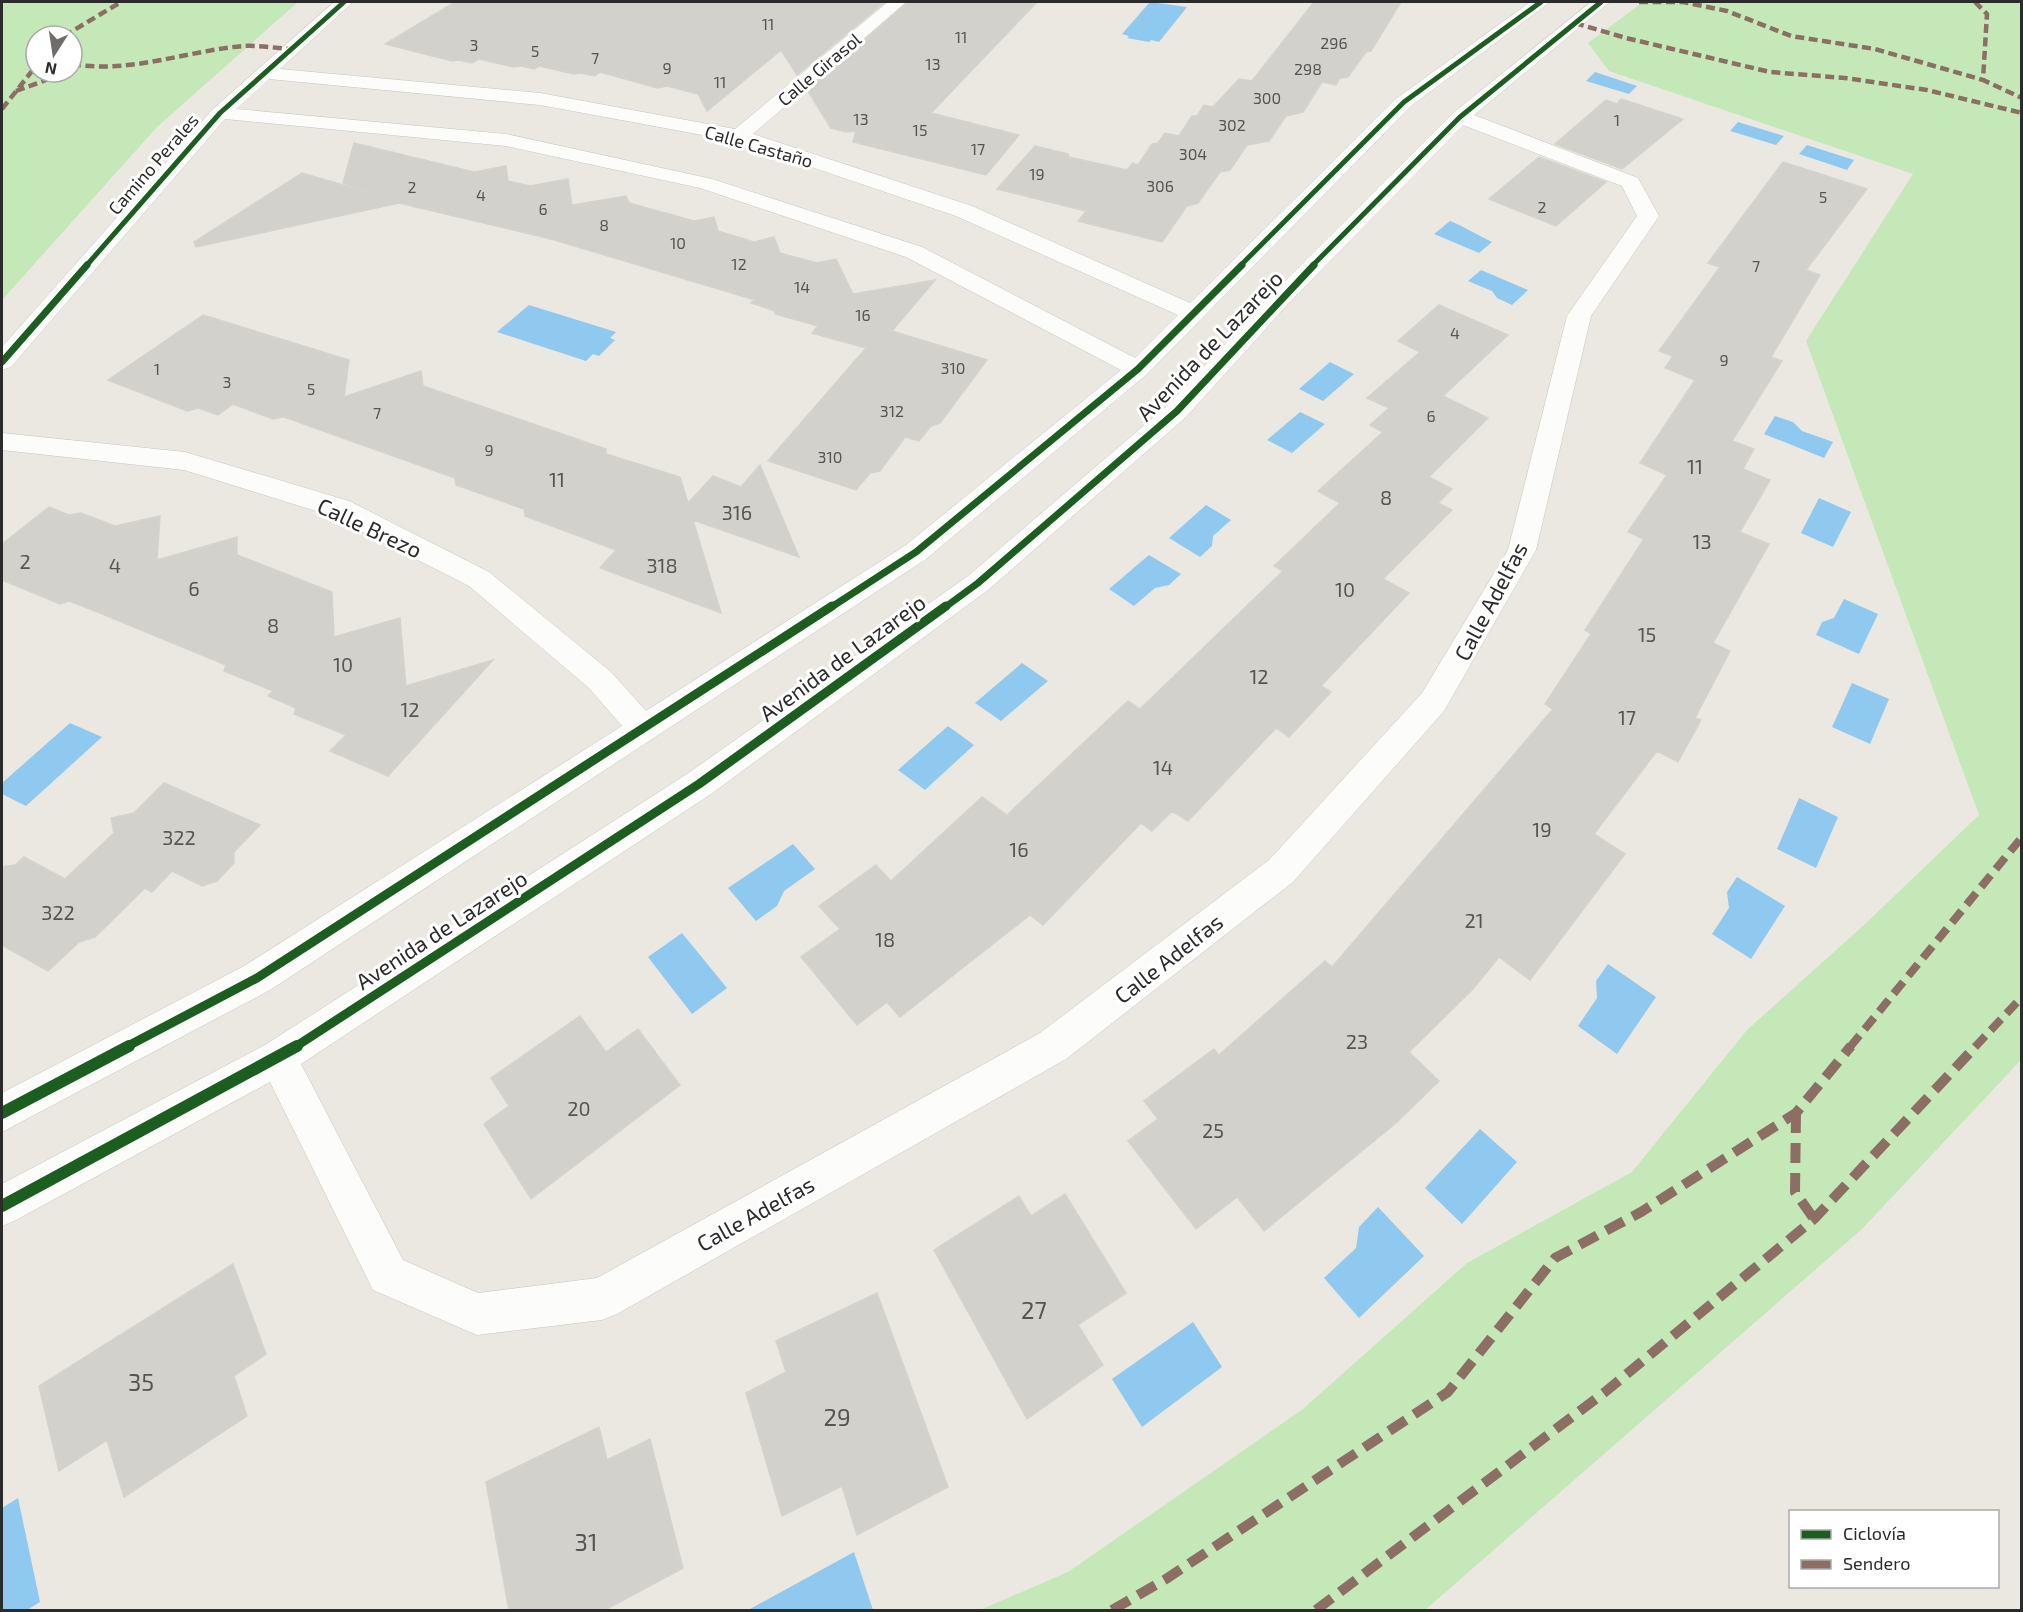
<svg xmlns="http://www.w3.org/2000/svg" width="2023" height="1612" font-family="'Exo 2',sans-serif">
  <style>
    .green { fill: #c5e8b8; fill-rule: evenodd }
    .water { fill: #90c9f0 }
    .building { fill: #d2d1cc; stroke: #d5d3cd; stroke-width: 1.5 }
    .lines { fill: none; stroke-linecap: round; stroke-linejoin: round }
    .minor-casing { stroke: #c7c6c6; stroke-width: 1 }
    .minor { fill: #fcfcfa; fill-rule: evenodd }
    .quiet-far2 { stroke: #8d6e63; stroke-width: 4.5; stroke-dasharray: 9 4.5; stroke-linecap: butt }
    .quiet-far1 { stroke: #8d6e63; stroke-width: 8; stroke-dasharray: 15 8; stroke-linecap: butt }
    .quiet { stroke: #8d6e63; stroke-width: 10; stroke-dasharray: 20 10; stroke-linecap: butt }
    .cycleway-far3-casing { stroke: #fff; stroke-width: 8 }
    .cycleway-far2-casing { stroke: #fff; stroke-width: 10 }
    .cycleway-far1-casing { stroke: #fff; stroke-width: 13 }
    .cycleway-casing { stroke: #fff; stroke-width: 16 }
    .cycleway-far3 { stroke: #1b5e20; stroke-width: 5 }
    .cycleway-far2 { stroke: #1b5e20; stroke-width: 7 }
    .cycleway-far1 { stroke: #1b5e20; stroke-width: 9 }
    .cycleway { stroke: #1b5e20; stroke-width: 12 }
    .labels { text-anchor: middle; dominant-baseline: central; stroke-width: 6; stroke-linejoin: round; paint-order: stroke }
    .far-number-label { font-size: 16px; fill: #565554 }
    .far-street-label { font-size: 18px; fill: #2b2b2b; stroke: #fff }
    .number-label { font-size: 20px; fill: #565554 }
    .street-label { font-size: 22px; fill: #2b2b2b; stroke: #fff }
    .near-number-label { font-size: 24px; fill: #565554 }
  </style>
  <rect width="100%" height="100%" fill="#eae8e1"/>
  <path class="green" d="M2 2H298L157 127 2 300ZM36 36H72V72H36Z
    M1643 2H2021V1060L1862 1229 1425 1610H980L1068 1572 1303 1409 1467 1263 1632 1172 1747 1030 1864 925 1979 815 1806 341 1913 174 1609 71 1588 43Z"/>
  <path class="water" d="M1150 2 1187 7 1159 42 1151 40 1149 42 1127 38 1129 36 1122 34Z
    M1595 72 1637 86 1629 94 1586 81Z
    M1738 122 1784 136 1776 145 1730 131Z
    M1807 145 1854 160 1847 170 1799 154Z
    M1450 221C1465 227 1477 235 1492 242L1479 253 1434 234Z
    M1481 270 1528 290 1512 305 1497 298 1492 291 1468 281Z
    M529 305 616 332 610 338 615 340 599 356 593 354 586 361 497 332Z
    M1330 362 1354 374 1323 401 1299 389Z
    M1300 412 1325 424 1292 453 1267 440Z
    M1775 416 1793 422 1802 431 1833 442 1824 458 1764 434Z
    M1819 498 1851 512 1833 547 1801 533Z
    M1206 505 1231 520 1213 536 1212 546 1200 557 1169 538Z
    M1149 555 1181 574 1169 585 1155 588 1134 606 1109 589Z
    M1844 599 1878 614 1859 654 1816 635 1822 622 1834 618Z
    M1022 663 1048 681 1001 721 975 703Z
    M1852 683 1889 699 1870 744 1832 727Z
    M70 723 102 737 26 806 2 794V783Z
    M948 726 974 745 925 790 898 770Z
    M1799 798 1838 817 1816 868 1777 849Z
    M793 844 815 869 784 891 777 906 756 921 728 888Z
    M1737 877 1785 906 1751 959 1712 934 1729 908 1727 892Z
    M682 933 727 988 692 1014 648 957Z
    M1608 964 1656 997 1617 1054 1578 1026 1597 998 1596 981Z
    M1480 1129 1517 1162 1462 1224 1425 1188Z
    M1378 1207 1424 1256 1359 1318 1324 1278 1356 1248 1359 1227Z
    M1193 1322 1222 1367 1142 1427 1112 1379Z
    M18 1498 40 1602 27 1610H2V1508Z
    M854 1552 873 1610H750V1609Z"/>
  <path class="building" d="M455 2H885L797 75 781 50 707 111 698 94 667 86 657 88 600 72 595 76 581 73 574 74 539 66 534 69 521 66 513 67 479 59 472 63 459 60 452 61 385 44Z
    M908 2H1037L931 113 1019 135 986 175 853 142 856 131 846 132 831 128 807 90Z
    M1314 2H1401L1371 51 1366 52 1348 77 1340 78 1336 85 1322 82 1303 112 1286 116 1269 141 1247 145 1230 170 1220 172 1198 203 1187 206 1162 242 1078 221 1086 211 997 189 1035 146 1068 154 1069 157 1127 170 1133 163 1138 165 1152 144 1158 143 1165 133 1179 136 1192 116H1197L1204 105 1213 107 1239 79 1252 81Z
    M1621 99 1683 119 1622 169 1555 144 1606 100 1617 104Z
    M354 143 474 172 506 166 508 181 530 186 568 179 572 205 626 196 629 203 694 221 714 217 718 231 754 242 774 237 780 253 817 263 836 259 853 294 935 280 892 331 987 360 940 423 931 426 919 441 905 437 880 471 870 473 856 490 768 461 866 348 812 333 818 326 775 314V311L751 303 755 300 551 239 399 203 196 247 194 242 302 173 374 194 343 183Z
    M1539 157 1606 182 1556 226 1489 199Z
    M1783 162 1867 189 1806 270 1820 275 1771 357 1782 361 1732 441 1754 449 1743 469 1770 480 1740 532 1769 544 1713 643 1730 651 1695 718 1701 720 1678 762 1657 751 1594 834 1625 854 1530 980 1499 957 1473 989 1409 1052 1439 1081 1396 1123 1264 1231 1237 1197 1196 1229 1128 1141 1158 1119 1144 1101 1214 1049 1219 1055 1325 961 1332 967 1553 709 1545 704 1591 634 1585 630 1644 539 1628 532 1667 475 1640 463 1695 380 1665 368 1673 356 1659 351 1720 267 1708 263Z
    M1439 305 1508 335 1443 396 1488 418 1429 477 1452 489 1438 503 1452 510 1383 579 1409 593 1321 686 1331 692 1289 737 1276 728 1188 821 1172 811 1152 831 1141 823 1043 925 1030 915 900 1017 887 1002 857 1025 801 957 840 929 819 906 876 865 891 881 982 797 1007 815 1128 701 1140 709 1283 571 1274 566 1340 503 1318 491 1383 432 1370 425 1389 408 1367 398 1420 352 1398 341Z
    M203 315 349 360 344 397 421 371 423 386 606 449V454L680 477 688 503 713 476 741 487 760 465 799 557 693 520 721 613 600 568 616 550 525 516 524 509 456 485 455 478 284 417 287 416 273 419 233 404 218 415 198 408 187 411 108 380Z
    M49 507 69 515 81 513 115 526 160 516 157 560 237 537V555L332 592 334 637 400 618 406 686 493 660 388 776 330 751 346 735 294 714 296 708 268 696 273 691 224 671 226 665 95 611 69 601 60 604 2 580V544Z
    M164 783 260 825 234 852V863L217 881 202 886 172 871 152 892 145 888 95 937 79 942 48 971 2 945V867L15 865 24 857 65 879 114 833 111 818 134 813Z
    M580 1016 606 1052 638 1029 680 1085 531 1199 484 1124 509 1106 491 1078Z
    M1065 1194 1126 1293 1078 1325 1103 1365 1027 1419 934 1250 1019 1196 1031 1216Z
    M233 1264 266 1354 234 1376 247 1416 124 1497 107 1440 59 1471 39 1386Z
    M877 1293 948 1487 857 1535 842 1486 782 1516 746 1393 786 1372 776 1341Z
    M599 1427 607 1460 650 1439 683 1568 603 1611H509L486 1482Z"/>
  <g class="lines">
    <defs>
      <path id="minor" d="M334 2H353L280 69 540 93 735 129 888 2H906L753 134 972 206 1190 303 1397 98 1530 2H1550L1411 106 1147 374 926 559 270 990 2 1132V1093L244 966 622 726 589 688 469 586 329 515 184 470 2 450V433L185 452 349 501 489 572 611 672 646 711 906 545 1121 370 906 257 700 188 506 146 225 119 11 367 2 370V347L213 109ZM269 79 540 105 735 141 956 216 1178 315 1135 358 922 247 712 179 506 134 236 109Z
        M1591 2H1610L1474 115 1638 178 1659 216 1591 316 1536 550 1444 711 1293 882 1066 1059 617 1314 602 1320 477 1335 373 1290 270 1082 16 1220 2 1226V1184L265 1045 687 774 968 576 1168 405 1271 295 1453 113ZM1463 125 1622 186 1637 216 1567 316 1508 550 1422 693 1269 860 1040 1033 597 1278 478 1293 403 1260 301 1064 711 794 988 590 1186 417 1287 305Z"/>
    </defs>
    <use href="#minor" class="minor-casing"/>
    <use href="#minor" class="minor"/>
    <path class="quiet-far2" d="M1639 2H1683L1727 11 1791 36 1875 49 1983 80
      M1975 2 1987 14 1983 80 2022 98
      M1575 23 1626 38 1770 72 1845 78 1927 90 2022 113
      M64 36 121 2
      M72 64C130 74 186 51 243 46 258 45 275 48 290 49
      M16 91 68 72
      M2 109 36 66"/>
    <path class="quiet-far1" d="M1850 1047 2022 837
      M1975 1047 2022 997"/>
    <path class="quiet" d="M1796 1113 1795 1192 1814 1219
      M1112 1610 1166 1579 1448 1392 1555 1258 1641 1212 1796 1113 1851 1046
      M1316 1610 1605 1392 1814 1219 1976 1046"/>
    <defs>
      <path id="cycleway-far3" d="M86 266 220 113 344 2
        M1240 266 1404 102 1541 2
        M1312 266 1460 117 1601 2"/>
      <path id="cycleway-far2" d="M2 362 87 265
        M830 608 916 552 1138 369 1242 265
        M944 608 978 583 1177 411 1314 265"/>
      <path id="cycleway-far1" d="M126 1047 257 978 832 606
        M295 1047 699 784 946 606"/>
      <path id="cycleway" d="M2 1113 129 1046
        M2 1206 297 1046"/>
    </defs>
    <use href="#cycleway-far3" class="cycleway-far3-casing"/>
    <use href="#cycleway-far2" class="cycleway-far2-casing"/>
    <use href="#cycleway-far1" class="cycleway-far1-casing"/>
    <use href="#cycleway" class="cycleway-casing"/>
    <use href="#cycleway-far3" class="cycleway-far3"/>
    <use href="#cycleway-far2" class="cycleway-far2"/>
    <use href="#cycleway-far1" class="cycleway-far1"/>
    <use href="#cycleway" class="cycleway"/>
  </g>
  <g class="labels">
    <g class="far-number-label">
      <text x="768" y="23">11</text>
      <text x="961" y="36">11</text>
      <text x="1334" y="42">296</text>
      <text x="474" y="44">3</text>
      <text x="535" y="50">5</text>
      <text x="595" y="57">7</text>
      <text x="933" y="63">13</text>
      <text x="667" y="67">9</text>
      <text x="1308" y="68">298</text>
      <text x="720" y="81">11</text>
      <text x="1267" y="97">300</text>
      <text x="861" y="118">13</text>
      <text x="1617" y="119">1</text>
      <text x="1232" y="124">302</text>
      <text x="920" y="129">15</text>
      <text x="978" y="148">17</text>
      <text x="1193" y="153">304</text>
      <text x="1037" y="173">19</text>
      <text x="1160" y="185">306</text>
      <text x="412" y="186">2</text>
      <text x="481" y="194">4</text>
      <text x="1823" y="196">5</text>
      <text x="1542" y="206">2</text>
      <text x="543" y="208">6</text>
      <text x="604" y="224">8</text>
      <text x="678" y="242">10</text>
      <text x="739" y="263">12</text>
      <text x="1756" y="265">7</text>
      <text x="802" y="286">14</text>
      <text x="863" y="314">16</text>
      <text x="1455" y="332">4</text>
      <text x="1724" y="359">9</text>
      <text x="953" y="367">310</text>
      <text x="157" y="368">1</text>
      <text x="227" y="381">3</text>
      <text x="311" y="388">5</text>
      <text x="892" y="410">312</text>
      <text x="377" y="412">7</text>
      <text x="1431" y="415">6</text>
      <text x="489" y="449">9</text>
      <text x="830" y="456">310</text>
    </g>
    <g class="far-street-label">
      <text transform="translate(819 69) rotate(-40)">Calle Girasol</text>
      <text transform="translate(759 146) rotate(16)">Calle Castaño</text>
      <text transform="translate(153 164) rotate(-49)">Camino Perales</text>
    </g>
    <g class="number-label">
      <text x="1695" y="466">11</text>
      <text x="557" y="479">11</text>
      <text x="1386" y="497">8</text>
      <text x="737" y="512">316</text>
      <text x="1702" y="541">13</text>
      <text x="25" y="561">2</text>
      <text x="115" y="565">4</text>
      <text x="662" y="565">318</text>
      <text x="194" y="588">6</text>
      <text x="1345" y="589">10</text>
      <text x="273" y="625">8</text>
      <text x="1647" y="634">15</text>
      <text x="343" y="664">10</text>
      <text x="1259" y="676">12</text>
      <text x="410" y="709">12</text>
      <text x="1627" y="717">17</text>
      <text x="1163" y="767">14</text>
      <text x="1542" y="829">19</text>
      <text x="179" y="837">322</text>
      <text x="1019" y="849">16</text>
      <text x="58" y="912">322</text>
      <text x="1474" y="920">21</text>
      <text x="885" y="939">18</text>
      <text x="1357" y="1041">23</text>
      <text x="579" y="1108">20</text>
      <text x="1213" y="1130">25</text>
    </g>
    <g class="street-label">
      <text transform="translate(1209 345) rotate(-46)">Avenida de Lazarejo</text>
      <text transform="translate(370 527) rotate(25)">Calle Brezo</text>
      <text transform="translate(1490 601) rotate(-62)">Calle Adelfas</text>
      <text transform="translate(842 657) rotate(-36)">Avenida de Lazarejo</text>
      <text transform="translate(441 929) rotate(-33)">Avenida de Lazarejo</text>
      <text transform="translate(1168 958) rotate(-38)">Calle Adelfas</text>
      <text transform="translate(755 1213) rotate(-29)">Calle Adelfas</text>
    </g>
    <g class="near-number-label">
      <text x="1034" y="1309">27</text>
      <text x="141" y="1381">35</text>
      <text x="837" y="1416">29</text>
      <text x="586" y="1541">31</text>
    </g>
  </g>
  <rect width="2023" height="1612" fill="none" stroke="#2b2b2b" stroke-width="6"/>
  <rect x="1789" y="1510" width="210" height="78" fill="#ffffff" stroke="#aaaaaa" stroke-width="1.5"/>
  <rect x="1801" y="1530" width="30" height="9" fill="#1b5e20" stroke="#aaaaaa" stroke-width="1.5"/>
  <text x="1843" y="1540" font-size="18" fill="#2b2b2b">Ciclovía</text>
  <rect x="1801" y="1560" width="30" height="9" fill="#8d6e63" stroke="#aaaaaa" stroke-width="1.5"/>
  <text x="1843" y="1570" font-size="18" fill="#2b2b2b">Sendero</text>
  <g transform="translate(54 54) rotate(192)"><circle r="28" fill="#ffffff" stroke="#aaaaaa" stroke-width="1.5"/>
  <path d="M0-4.5L10 22L0 15L-10 22Z" fill="#6e6d6b"/>
  <text y="-9" font-size="16" font-weight="bold" text-anchor="middle" fill="#2b2b2b">N</text>
  </g>
</svg>
